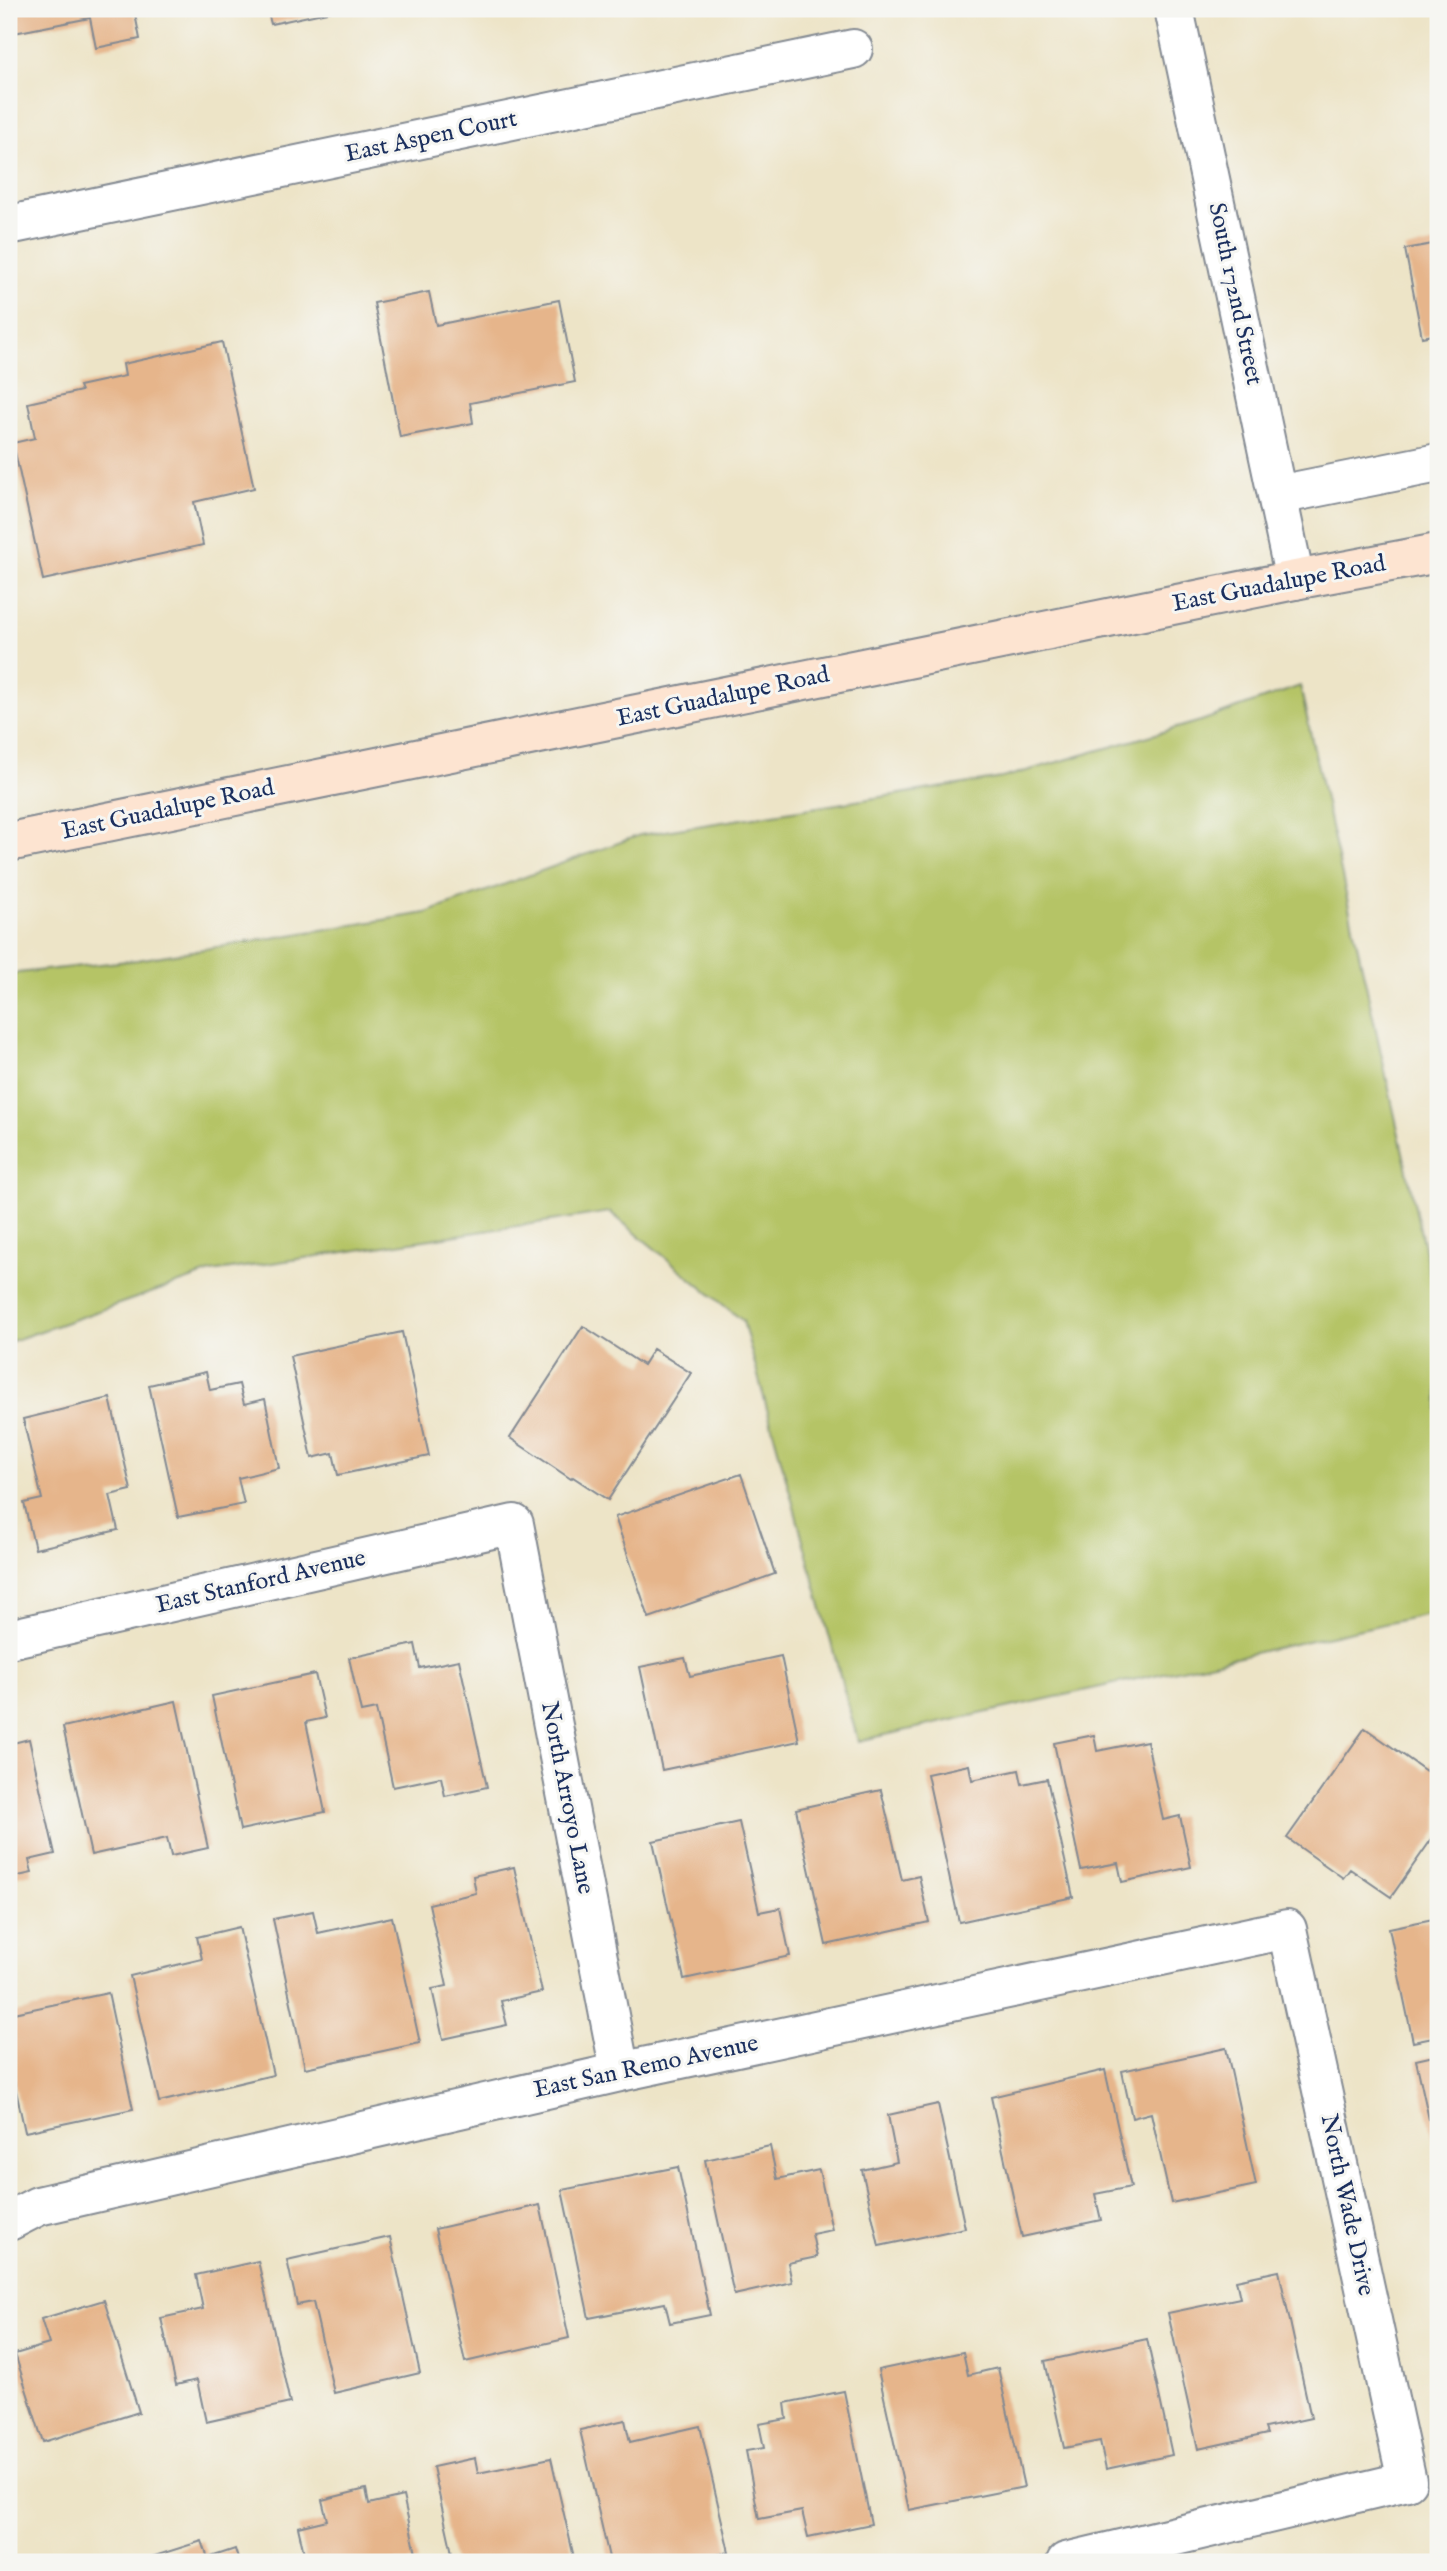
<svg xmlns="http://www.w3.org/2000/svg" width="1447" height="2571" font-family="'IM FELL English',serif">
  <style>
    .green { fill: #b5c466; stroke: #687a62; stroke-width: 2 }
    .building { fill: #e6b58b }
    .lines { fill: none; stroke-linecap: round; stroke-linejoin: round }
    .minor-casing { stroke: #848a92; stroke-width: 42 }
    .secondary-casing { stroke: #848a92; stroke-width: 42 }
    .minor { stroke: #fff; stroke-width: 38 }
    .secondary { stroke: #fde4d1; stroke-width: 38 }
    .labels { text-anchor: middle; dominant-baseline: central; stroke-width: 6; stroke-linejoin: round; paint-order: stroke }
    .street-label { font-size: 24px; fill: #1b2f5e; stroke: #f6f6f2 }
  </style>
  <rect width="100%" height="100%" fill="#f6f6f2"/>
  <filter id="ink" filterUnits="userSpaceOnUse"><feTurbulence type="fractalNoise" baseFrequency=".0143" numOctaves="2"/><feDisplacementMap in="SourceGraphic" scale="14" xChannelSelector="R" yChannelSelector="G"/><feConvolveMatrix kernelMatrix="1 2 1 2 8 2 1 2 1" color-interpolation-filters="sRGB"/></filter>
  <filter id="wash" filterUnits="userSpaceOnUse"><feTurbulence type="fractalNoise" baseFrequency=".00686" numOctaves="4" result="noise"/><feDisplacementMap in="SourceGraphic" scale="28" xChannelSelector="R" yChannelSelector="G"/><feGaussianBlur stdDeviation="1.57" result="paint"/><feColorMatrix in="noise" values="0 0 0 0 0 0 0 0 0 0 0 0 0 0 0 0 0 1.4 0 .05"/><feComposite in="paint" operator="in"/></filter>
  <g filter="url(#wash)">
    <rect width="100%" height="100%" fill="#ede4c7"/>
    <path class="green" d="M1300 686 1438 1311V1612L858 1741 743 1321 610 1212 211 1272 9 1342V974L137 960 426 913 640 835 1002 778 1201 721Z"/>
    <g id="blocks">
      <path class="building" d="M9 9H134L140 39 96 48 90 18 9 34Z
        M267 9H336L337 10 271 24Z
        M1438 243V334L1422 337 1405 249Z
        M429 292 436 325 559 300 575 382 470 403 473 423 400 437 374 303Z
        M222 342 254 488 194 502 203 545 43 580 13 443 35 438 28 403 81 391 79 386 125 376 123 364Z
        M583 1326 643 1365 653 1349 691 1373 608 1500 573 1477 571 1479 510 1438Z
        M402 1332 429 1456 338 1475 333 1453 312 1458 290 1356Z
        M206 1372 210 1390 239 1384 244 1404 265 1399 279 1468 238 1478 244 1504 178 1517 149 1385Z
        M110 1398 131 1490 110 1495 118 1530 35 1549 24 1503 42 1499 23 1419Z
        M741 1474 775 1574 649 1618 615 1517Z
        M415 1644 420 1668 459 1660 487 1787 445 1796 441 1777 393 1787 376 1709 361 1712 349 1658Z
        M781 1656 799 1741 662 1770 640 1667 685 1658 690 1676Z
        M315 1674 325 1718 306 1722 325 1812 240 1830 212 1696Z
        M176 1701 208 1848 171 1856 167 1838 91 1855 63 1727Z
        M1365 1728 1426 1771 1436 1756 1438 1758V1830L1391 1897 1350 1869 1343 1878 1287 1838Z
        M1094 1735 1097 1751 1147 1741 1163 1820 1180 1816 1191 1867 1122 1882 1118 1863 1081 1870 1054 1743Z
        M29 1739 55 1854 29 1860 32 1873 9 1878V1744Z
        M969 1765 972 1780 1019 1770 1022 1784 1047 1779 1073 1897 959 1922 927 1774Z
        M881 1790 902 1880 919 1876 929 1922 826 1945 796 1809Z
        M739 1822 759 1912 780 1908 790 1956 684 1979 653 1841Z
        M514 1867 542 1992 501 2001 507 2025 443 2039 432 1989 447 1986 429 1904 476 1893 473 1876Z
        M313 1911 318 1933 392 1917 420 2043 305 2068 273 1919Z
        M1438 1918V2037L1413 2042 1389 1928Z
        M239 1927 273 2075 159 2102 130 1976 202 1959 197 1937Z
        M108 1993 133 2109 25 2132 9 2058V2014Z
        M1226 2048 1256 2185 1171 2203 1151 2113 1132 2118 1122 2071Z
        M1438 2055V2155L1437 2156 1416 2060Z
        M1105 2070 1131 2187 1095 2194 1101 2220 1022 2237 991 2097Z
        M938 2104 965 2228 879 2246 862 2170 897 2162 888 2115Z
        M770 2146 777 2179 819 2170 832 2230 812 2234 817 2257 788 2263 792 2282 734 2295 705 2160Z
        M678 2167 710 2315 670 2323 665 2303 589 2318 562 2190Z
        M540 2205 569 2338 465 2362 435 2229Z
        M390 2237 420 2373 334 2393 313 2302 297 2305 287 2260Z
        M258 2261 290 2403 206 2422 197 2380 176 2385 161 2318 203 2309 196 2275Z
        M1279 2271 1311 2418 1265 2428 1267 2434 1198 2449 1168 2313 1240 2298 1236 2280Z
        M104 2300 139 2412 43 2442 15 2354 49 2344 41 2319Z
        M1147 2339 1172 2455 1106 2469 1100 2441 1064 2448 1045 2361Z
        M963 2352 968 2375 998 2368 1024 2487 909 2510 878 2370Z
        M844 2391 871 2524 808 2537 802 2511 759 2519 746 2451 764 2448 759 2424 787 2419 785 2403Z
        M625 2420 630 2442 700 2426 729 2552 686 2562H610L580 2430Z
        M475 2458 478 2473 551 2458 575 2562H454L433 2467Z
        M366 2489 369 2504 403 2496 418 2562H306L298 2527 327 2520 322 2500Z
        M202 2541 208 2558 235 2549 239 2562H150L148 2558Z"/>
    </g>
  </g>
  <g filter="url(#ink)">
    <use href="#blocks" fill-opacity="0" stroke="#848a92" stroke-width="2"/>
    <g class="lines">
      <defs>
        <path id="minor" d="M1174 9 1295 580
          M9 225 853 49
          M1278 495 1438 463
          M9 1639 514 1524 620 2072
          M9 2221 38 2206 620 2072 1287 1929 1407 2481 1066 2562"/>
        <path id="secondary" d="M9 842 1295 580 1438 553"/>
      </defs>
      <use href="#minor" class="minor-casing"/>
      <use href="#secondary" class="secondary-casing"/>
      <use href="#minor" class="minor"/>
      <use href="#secondary" class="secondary"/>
    </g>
  </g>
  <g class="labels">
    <g class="street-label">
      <text transform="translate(431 137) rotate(-12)">East Aspen Court</text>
      <text transform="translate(1235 294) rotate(78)">South 172nd Street</text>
      <text transform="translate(1279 584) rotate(-11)">East Guadalupe Road</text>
      <text transform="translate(723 697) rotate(-12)">East Guadalupe Road</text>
      <text transform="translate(168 810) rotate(-12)">East Guadalupe Road</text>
      <text transform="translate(261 1582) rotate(-13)">East Stanford Avenue</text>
      <text transform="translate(567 1798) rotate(79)">North Arroyo Lane</text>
      <text transform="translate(646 2067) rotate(-12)">East San Remo Avenue</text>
      <text transform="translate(1347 2205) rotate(78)">North Wade Drive</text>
    </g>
  </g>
  <rect width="1447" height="2571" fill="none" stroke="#f6f6f2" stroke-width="35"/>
</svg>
